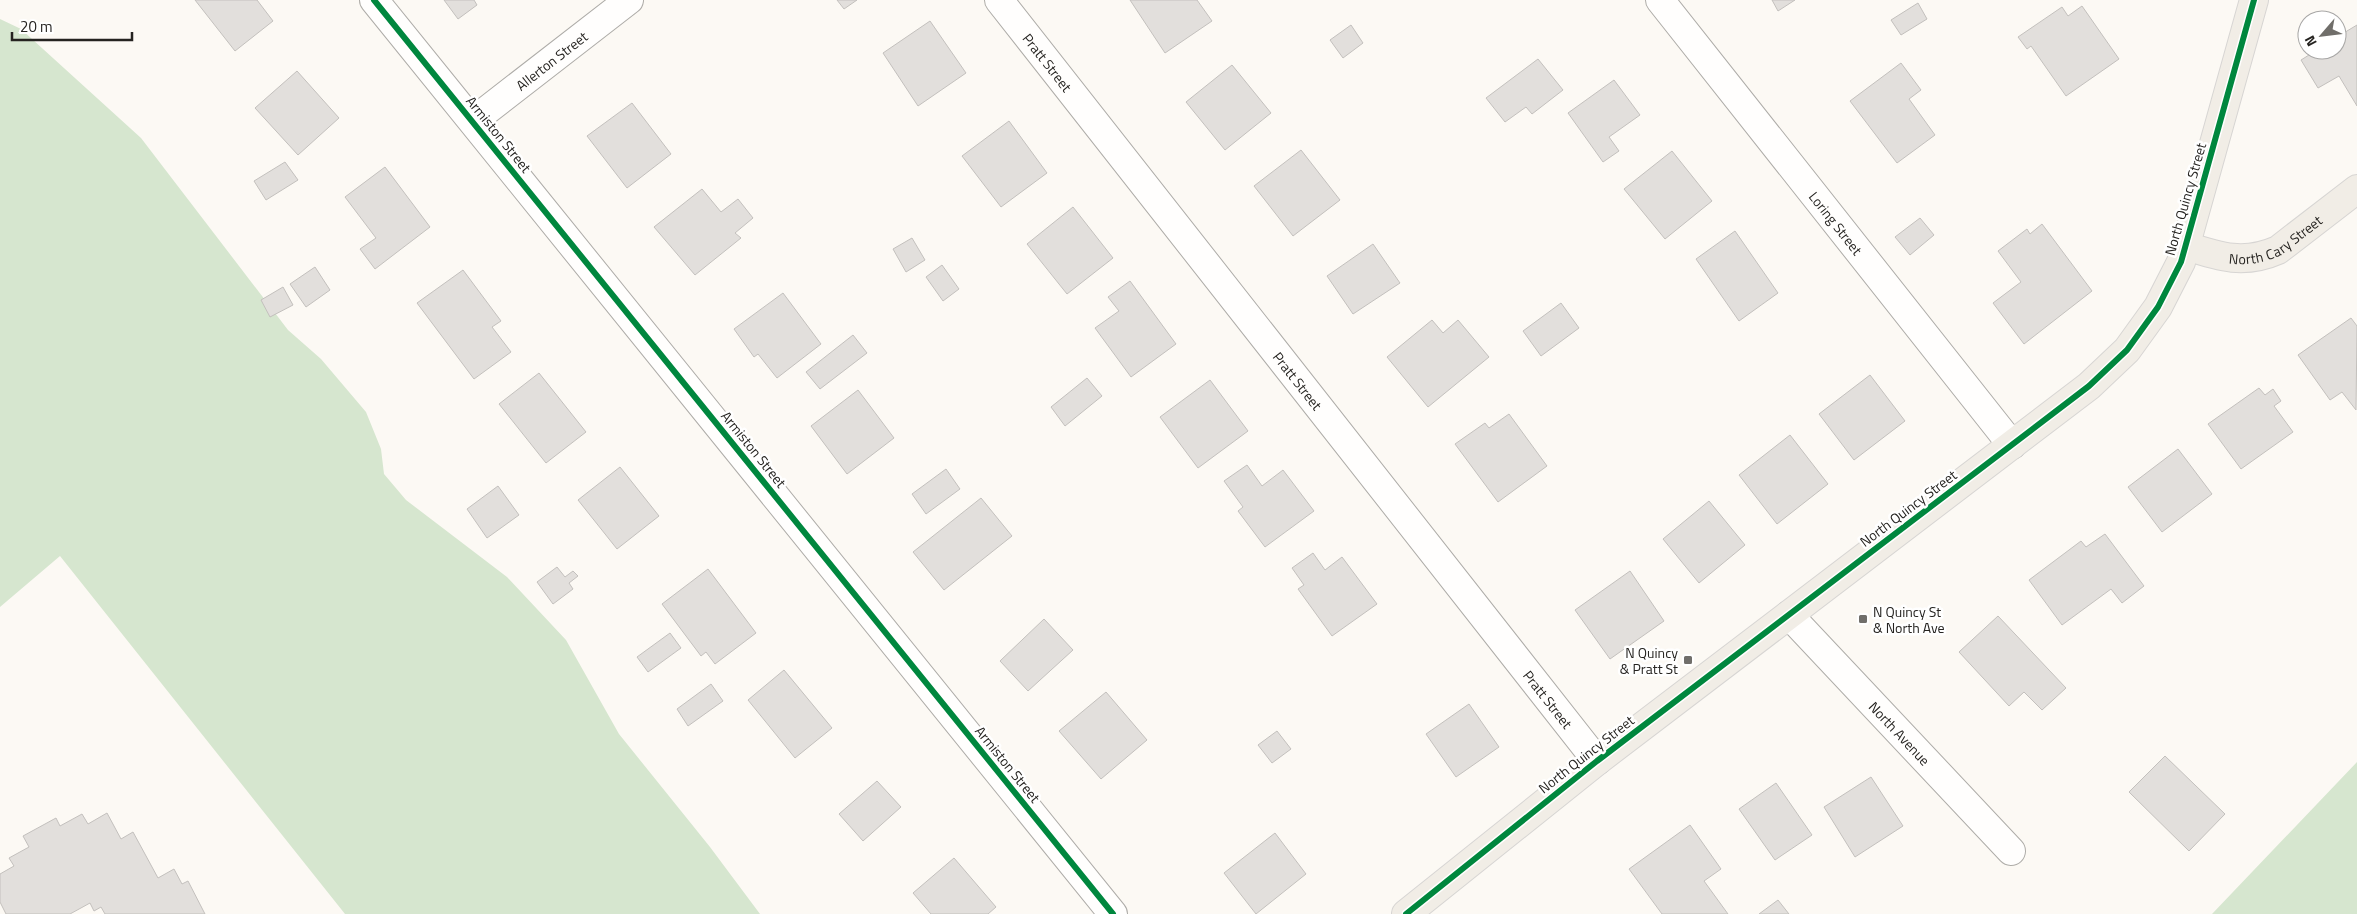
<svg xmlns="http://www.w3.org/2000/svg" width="2357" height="914" font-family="'Titillium Web',sans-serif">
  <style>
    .forest { fill: #d6e6cf }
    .building { fill: #e2dfdc; stroke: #c3c0bd }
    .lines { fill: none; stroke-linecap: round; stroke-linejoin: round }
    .minor-casing { stroke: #aeaca8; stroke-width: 30 }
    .major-casing { stroke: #d7d5d3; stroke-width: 30 }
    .minor { stroke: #fffefd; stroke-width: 28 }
    .major { stroke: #f1ede6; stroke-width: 28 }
    .cycleway-casing { stroke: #fff; stroke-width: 9 }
    .cycleway { stroke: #00873e; stroke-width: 6 }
    .poi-dot { fill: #706e6a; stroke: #fff; stroke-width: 2 }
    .labels { text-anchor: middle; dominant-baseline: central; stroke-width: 5; stroke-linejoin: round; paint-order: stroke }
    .street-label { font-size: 14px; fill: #252320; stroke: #fff }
    .poi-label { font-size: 14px; fill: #252320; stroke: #fff; text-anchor: start }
  </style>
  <rect width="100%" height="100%" fill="#fcf9f4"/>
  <path class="forest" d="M0 19 21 29 141 138 288 330 321 359 366 412 381 449 384 474 406 500 507 577 566 640 619 734 710 847 760 914H345L60 556 0 607Z
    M2357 762V914H2212Z"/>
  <path class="building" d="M195 0H257L273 21 235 51Z
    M444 0H474L477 5 458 19Z
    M837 0H857L844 9Z
    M1130 0H1197L1212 21 1165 53Z
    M1772 0H1795L1778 11Z
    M1918 3 1927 19 1901 35 1891 20Z
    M2082 6 2119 59 2066 96 2031 46 2027 49 2018 37 2062 7 2068 16Z
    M930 21 966 73 918 106 883 53Z
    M1351 25 1363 43 1343 58 1330 40Z
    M2357 25V106L2339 76 2318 88 2301 60 2317 50H2337V37Z
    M1538 59 1563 90 1532 114 1526 107 1505 122 1486 98Z
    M1901 63 1921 90 1909 99 1935 135 1897 163 1850 101Z
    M1232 65 1271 113 1225 150 1186 102Z
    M297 71 339 118 298 155 255 108Z
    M1614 80 1640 115 1609 137 1619 151 1603 162 1568 113Z
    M632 103 671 154 627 188 587 136Z
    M1009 121 1047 173 1001 207 962 156Z
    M1301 150 1340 200 1293 236 1254 186Z
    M1672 151 1712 201 1665 239 1624 189Z
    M285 162 298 180 266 200 254 181Z
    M385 167 430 227 375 269 360 249 376 238 345 197Z
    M702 189 721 212 738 199 753 218 735 233 741 238 695 275 654 227Z
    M1073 207 1113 258 1067 294 1027 244Z
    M1920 218 1934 235 1910 255 1895 237Z
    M2042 224 2092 291 2024 344 1993 303 2021 282 1998 251 2027 229 2030 234Z
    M1735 231 1778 293 1739 321 1696 259Z
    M912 238 925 260 906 272 893 249Z
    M1373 244 1400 283 1353 314 1327 276Z
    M942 265 959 289 943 301 926 277Z
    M315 267 330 290 306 307 290 284Z
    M463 270 501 321 492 327 511 352 474 379 417 303Z
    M1130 281 1176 344 1131 377 1095 328 1119 311 1108 297Z
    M283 287 293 305 270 317 261 300Z
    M783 293 821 344 777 378 758 354 754 357 734 329Z
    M1561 303 1579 328 1541 356 1523 331Z
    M2351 318 2357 326 2356 410 2342 392 2330 400 2298 355Z
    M1432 320 1443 333 1458 320 1489 357 1428 407 1387 357Z
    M853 335 867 353 820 389 806 372Z
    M539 373 586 432 546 463 499 404Z
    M1870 375 1905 421 1854 460 1819 414Z
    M1087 378 1102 396 1065 426 1051 407Z
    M1210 380 1248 431 1198 468 1160 417Z
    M2259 388 2265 395 2273 389 2281 401 2274 406 2293 432 2241 469 2208 424Z
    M858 390 894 438 847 474 811 426Z
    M1509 414 1547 466 1498 502 1455 444 1485 423 1489 428Z
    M1790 435 1828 484 1777 524 1739 475Z
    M2178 449 2212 494 2162 532 2128 487Z
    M1247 465 1262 486 1283 470 1314 511 1265 547 1238 511 1243 507 1224 481Z
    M620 467 659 516 617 549 578 500Z
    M946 469 960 489 926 514 912 494Z
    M498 486 519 515 487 538 467 509Z
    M981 498 1012 536 944 590 913 552Z
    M1709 501 1745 545 1699 583 1663 539Z
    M2105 534 2144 586 2122 603 2111 589 2062 625 2029 580 2081 541 2086 547Z
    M1313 553 1325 570 1342 557 1377 604 1332 636 1298 589 1304 585 1292 568Z
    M557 567 565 577 573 571 578 576 569 583 573 589 553 604 537 582Z
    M708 569 756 633 715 664 706 652 701 656 662 604Z
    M1630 571 1664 621 1610 659 1575 610Z
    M1998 616 2066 688 2042 710 2024 692 2009 706 1959 652Z
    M1044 619 1073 650 1028 691 1000 661Z
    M670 633 681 648 648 672 637 657Z
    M784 670 832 728 795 758 748 700Z
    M711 684 723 701 688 726 677 709Z
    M1106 692 1147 740 1101 779 1059 731Z
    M1469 704 1499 747 1456 777 1426 734Z
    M1277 731 1291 749 1272 763 1258 745Z
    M2165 756 2225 814 2189 851 2129 792Z
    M1871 777 1903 826 1855 857 1824 807Z
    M877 781 901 807 863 841 839 814Z
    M1776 783 1812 835 1775 860 1739 809Z
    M107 813 121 839 133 832 158 878 174 869 182 884 188 881 205 914H105L101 907 94 911 90 903 70 914H6L0 902V874L14 866 9 858 29 847 23 836 56 818 60 826 82 814 88 824Z
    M1690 825 1721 869 1704 881 1728 914H1662L1629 869Z
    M1275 833 1306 874 1256 914 1224 873Z
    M954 858 996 907 988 914H931L913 893Z
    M1778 900 1789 914H1759Z"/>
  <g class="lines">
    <defs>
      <g id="minor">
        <path d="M374 0 1113 914"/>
        <path id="s1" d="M999 0 1597 761"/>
        <path id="s2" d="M1660 0 2012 445"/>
        <path id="s3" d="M473 121 629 0"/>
        <path id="s4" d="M1789 615 2011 851"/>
      </g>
      <g id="major">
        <path id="s5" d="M2186 246C2220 257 2244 265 2278 250L2357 189"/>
        <path d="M1406 914 1597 761 2089 386 2127 350 2158 307 2181 262 2254 0"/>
      </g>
    </defs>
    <use href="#minor" class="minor-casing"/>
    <use href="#major" class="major-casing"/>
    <use href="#minor" class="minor"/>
    <use href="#major" class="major"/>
    <defs>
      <path id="cycleway" d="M374 0 1113 914
        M1406 914 1597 761 2089 386 2127 350 2158 307 2181 262 2254 0"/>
    </defs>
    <use href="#cycleway" class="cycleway-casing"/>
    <use href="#cycleway" class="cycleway"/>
  </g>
  <g class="poi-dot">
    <rect x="1858" y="614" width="10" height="10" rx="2.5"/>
    <rect x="1683" y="655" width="10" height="10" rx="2.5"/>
  </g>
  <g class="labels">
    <g class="street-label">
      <text stroke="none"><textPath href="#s3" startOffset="99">Allerton Street</textPath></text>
      <text stroke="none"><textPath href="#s1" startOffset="79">Pratt Street</textPath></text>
      <text transform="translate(499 134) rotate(51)">Armiston Street</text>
      <text transform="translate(2185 199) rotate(-74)">North Quincy Street</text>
      <text stroke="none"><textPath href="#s2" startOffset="284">Loring Street</textPath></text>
      <text stroke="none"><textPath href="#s5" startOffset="96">North Cary Street</textPath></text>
      <text stroke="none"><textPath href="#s1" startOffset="484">Pratt Street</textPath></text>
      <text transform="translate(754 449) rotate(51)">Armiston Street</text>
      <text transform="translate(1908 508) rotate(-37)">North Quincy Street</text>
      <text stroke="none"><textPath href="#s1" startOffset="889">Pratt Street</textPath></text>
      <text stroke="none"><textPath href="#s4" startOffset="162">North Avenue</textPath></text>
      <text transform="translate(1586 754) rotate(-38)">North Quincy Street</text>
      <text transform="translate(1008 764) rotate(51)">Armiston Street</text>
    </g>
    <g class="poi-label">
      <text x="1873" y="611">N Quincy St<tspan x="1873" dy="16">&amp; North Ave</tspan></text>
      <text x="1678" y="652" text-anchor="end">N Quincy<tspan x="1678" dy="16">&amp; Pratt St</tspan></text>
    </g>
  </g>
  <g transform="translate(2322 35) rotate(242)"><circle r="24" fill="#ffffff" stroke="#a8a7a6"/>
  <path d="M0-4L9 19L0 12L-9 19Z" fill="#706e6a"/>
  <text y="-8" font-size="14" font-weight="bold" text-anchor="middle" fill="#252320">N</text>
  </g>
  <path d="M12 32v8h120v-8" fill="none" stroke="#252320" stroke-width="2.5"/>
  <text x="20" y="32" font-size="15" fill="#252320" stroke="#ffffff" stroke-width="4" paint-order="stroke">20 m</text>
</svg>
